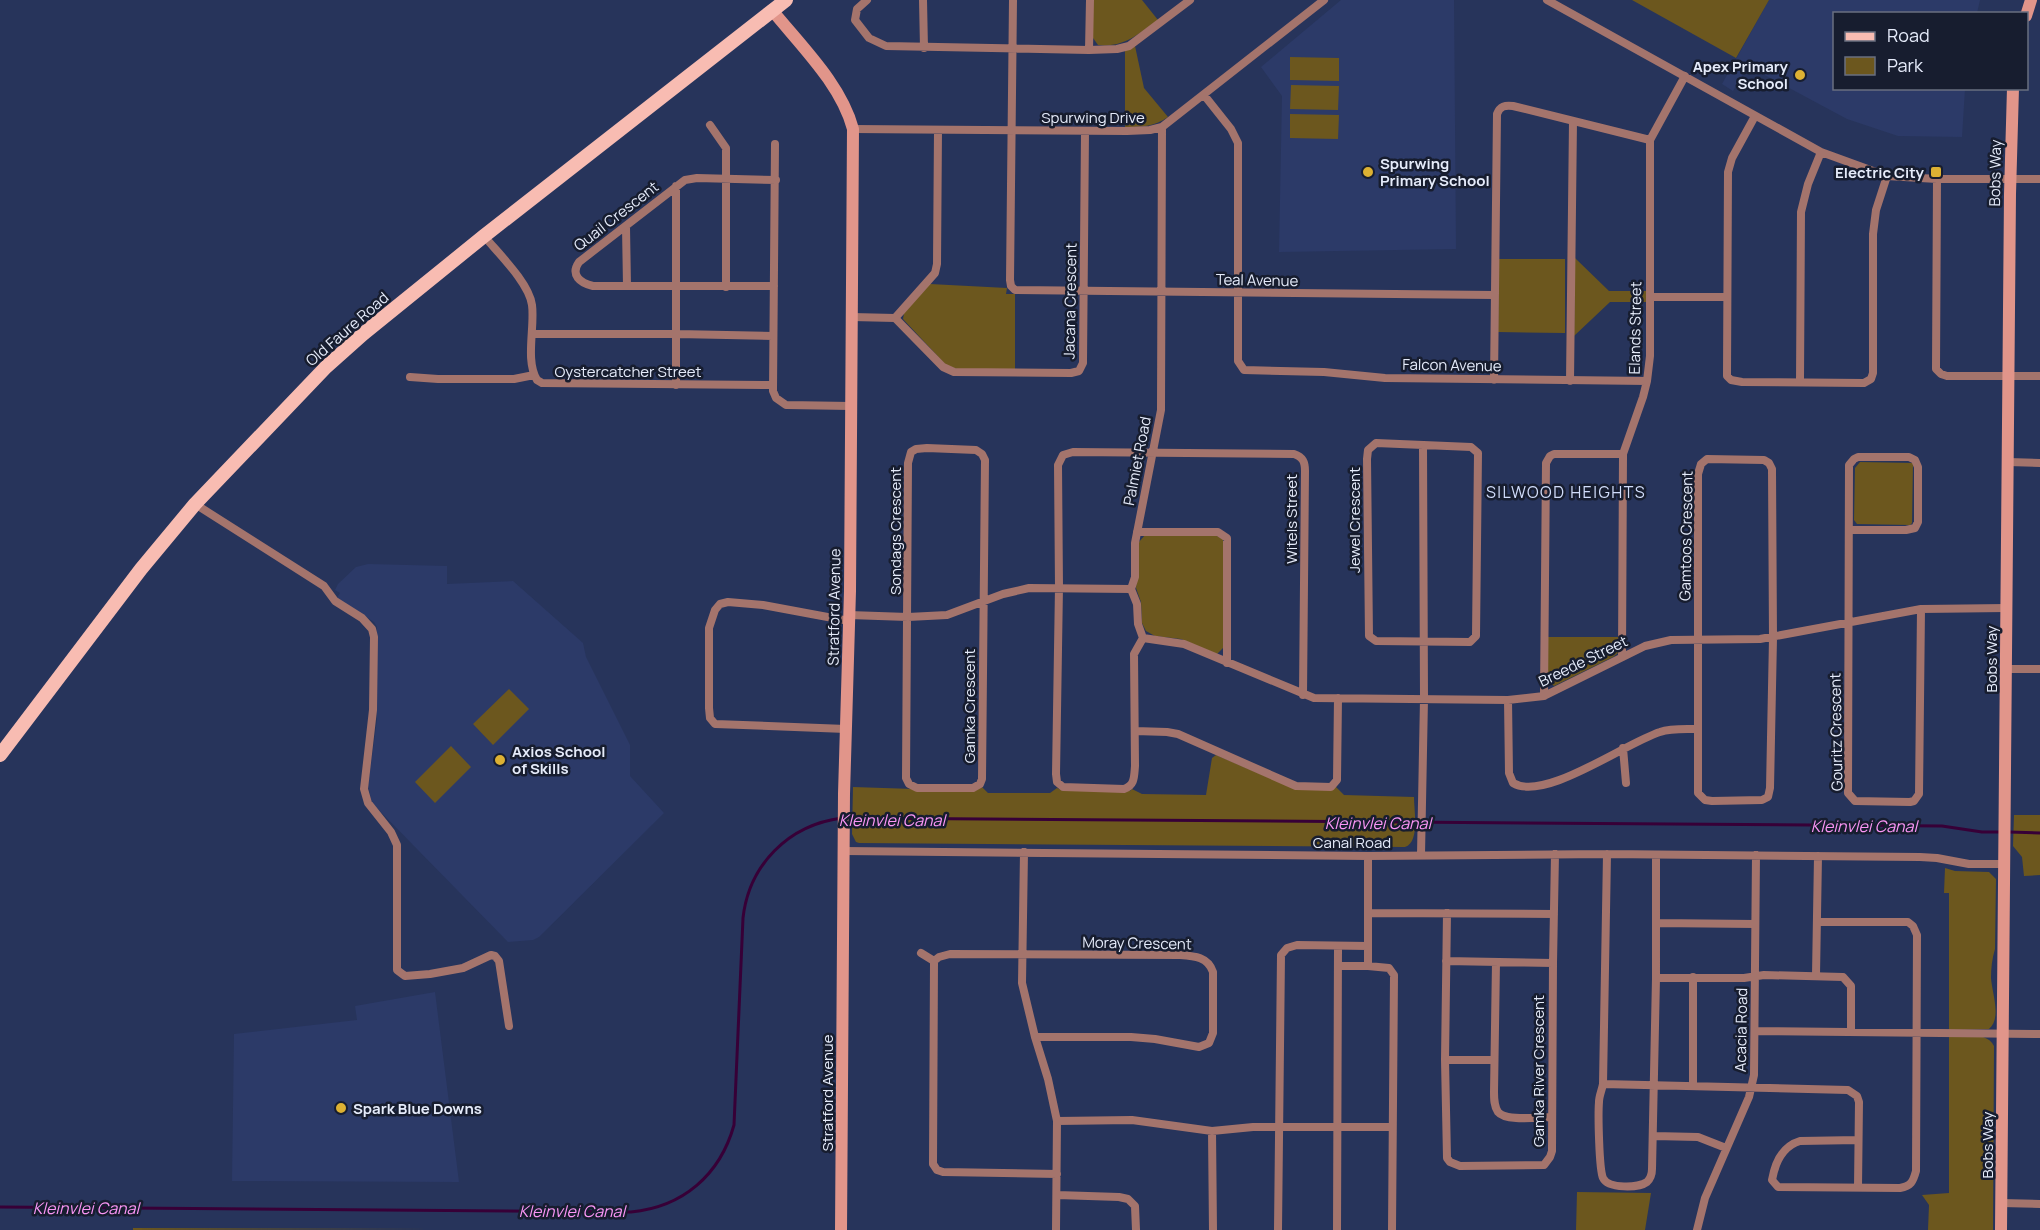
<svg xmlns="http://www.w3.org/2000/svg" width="2040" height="1230" font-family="Manrope,sans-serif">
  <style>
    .built { fill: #2c3a68 }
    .green { fill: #6c571e }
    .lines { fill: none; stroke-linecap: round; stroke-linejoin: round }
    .stream { stroke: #370037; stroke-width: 3 }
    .street { stroke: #a4746c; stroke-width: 8 }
    .secondary { stroke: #e1958a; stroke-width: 12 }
    .primary { stroke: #f8bcb2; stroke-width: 14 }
    .poi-dot { fill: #ddb133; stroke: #171d2f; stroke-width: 2 }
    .labels { text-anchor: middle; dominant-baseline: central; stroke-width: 5; stroke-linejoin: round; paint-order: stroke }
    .poi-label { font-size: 15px; font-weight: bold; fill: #e5ebfa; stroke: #171d2f; text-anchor: start }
    .street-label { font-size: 15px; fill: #e5ebfa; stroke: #171d2f }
    .neighbourhood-label { font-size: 16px; letter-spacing: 1.5px; fill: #d1ddfb; stroke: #171d2f }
    .water-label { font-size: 16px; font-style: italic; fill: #fb96f6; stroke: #171d2f }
  </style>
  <rect width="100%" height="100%" fill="#27345b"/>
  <path class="built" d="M1341 0H1454L1456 249 1279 252 1282 96 1261 67Z
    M1769 0H1980L1977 13 1834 14V88L1965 89 1962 137 1898 136 1847 119 1748 66 1733 91 1722 84Z
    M368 564 447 566V584L513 581 583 643 586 657 630 745V776L664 813 539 937 533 940 508 942 372 803 368 786 377 720V627L374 622 337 598 340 593 335 590 338 584 356 567Z
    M435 992 459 1182 232 1181 234 1034 357 1020 355 1006Z"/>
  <path class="green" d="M1093 0H1142L1158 20C1139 34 1123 48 1098 45L1093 38Z
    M1632 0H1769L1736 58Z
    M1135 46 1144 88 1168 117C1154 127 1141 127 1125 127V50Z
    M1290 57 1339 58V81L1290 80Z
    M1291 85 1339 86 1338 110 1290 109Z
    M1290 114 1339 115 1338 139 1290 138Z
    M1575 258 1609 291H1646V302H1610L1574 336Z
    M1499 259H1565V333L1498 332Z
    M930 284 1007 288 1006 294H1015V369H957L946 365 903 319 904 313Z
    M1860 462 1913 463 1912 523 1910 525 1857 524 1854 520 1855 468Z
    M1145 535 1217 536 1223 539V648L1217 654 1181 639 1155 636 1146 631 1142 623 1141 602 1136 588 1139 542Z
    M1547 637H1619L1618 653 1613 657 1554 686 1548 681Z
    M509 689 529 709 493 745 473 724Z
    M451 746 471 767 435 803 415 782Z
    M1216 755 1298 790 1336 787 1344 795 1414 797C1414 811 1420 842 1405 847L859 843 856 842 852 834 853 787 975 791 982 787 988 793H1050L1057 788 1063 791H1130L1132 789 1142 794 1206 795 1212 758Z
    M2014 815H2040V875L2024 876 2022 857 2013 846Z
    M1945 868 1955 871 1989 872 1996 879 1995 949C1992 959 1991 968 1991 978 1992 993 2002 1018 1989 1029L1949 1030V893H1944Z
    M1949 1036C1963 1036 1987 1031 1994 1046L1993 1230H1928L1929 1205 1922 1195 1949 1193Z
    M1577 1192 1651 1193 1645 1230H1576Z
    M133 1228 433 1229 133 1230Z"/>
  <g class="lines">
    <path class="stream" d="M848 818 1942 826 1982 832H2002
      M2009 832 2040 833
      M0 1207 631 1212C683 1207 720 1175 734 1125L743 918C749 865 788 825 842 818"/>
    <path class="street" d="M867 0 857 9 855 20 869 38 886 46 1089 50 1117 49 1129 46 1190 0
      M923 0 924 48
      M1013 0 1010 280 1011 286 1015 290 1494 295
      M1547 0 1821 152 1887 176 1937 179H2040
      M1089 50 1090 0
      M1204 95 1231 129 1238 143V361L1244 370 1324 372 1385 378 1647 381
      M1755 116 1732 158 1728 172 1727 376 1731 380 1742 382 1864 383 1871 379 1873 373V234L1876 210 1887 176
      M710 125 726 148V287
      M853 129 1127 131 1150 130 1162 127 1324 0
      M775 144 773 391 776 398 786 405 851 406
      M1937 179 1936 369 1941 374 1947 376H2040
      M676 186V385
      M626 227 627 286
      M484 236C499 254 529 283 532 305 535 327 525 361 537 380L542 383 773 385
      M774 286H593C580 283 570 275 579 262L685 180 697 178 776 180
      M1650 297H1727
      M852 317 895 318 935 273 937 264 938 130
      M895 318 943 367 954 372 1071 373 1079 371 1083 363 1085 131
      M532 334H677L773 336
      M410 377 438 379H514L534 375
      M1494 380 1497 114C1500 106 1505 105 1513 106L1650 140
      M1570 381 1573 121
      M1800 382 1801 212 1808 184 1821 152
      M1376 443 1471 447 1478 453 1476 636 1470 642 1376 641 1369 636 1367 459 1368 450Z
      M927 448 976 450 982 454 985 460 982 779 980 784 973 788H917L909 784 906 778 908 463 911 452 916 449Z
      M1707 459 1764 460 1769 463 1772 469 1773 638 1770 788 1768 797 1762 800 1712 801 1705 800 1698 793V474L1701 464Z
      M2008 462 2040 463
      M195 504 324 586 335 601 362 618 372 629 374 637 373 710 364 789 368 803 391 832 397 845V970L405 976 430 974 463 968 491 955 495 956 499 961 509 1026
      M1850 530H1906L1915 528 1918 522V467L1915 460 1909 457H1858L1854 459 1849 465 1848 793 1855 801 1910 802 1914 801 1919 794 1921 609
      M1137 532H1218L1227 538V663
      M849 615 908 617 947 615 1003 594 1029 588 1131 589
      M1143 638 1134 654 1135 766C1134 777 1135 785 1124 789L1063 787 1057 782 1056 774 1059 587 1058 465 1063 455 1073 452 1294 454C1303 457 1305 462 1305 471L1303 695
      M1143 638 1184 644 1314 698 1508 700 1544 696 1645 646 1671 640 1760 639 1921 609 2006 608
      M1143 638 1138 624 1137 604 1131 589 1135 577V543L1161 410 1162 127
      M1622 657 1623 454 1643 397 1647 381 1650 356V140L1685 76
      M2006 669H2040
      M1544 696 1546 463 1550 456 1554 454H1623
      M1508 700 1509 773 1513 783C1545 802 1625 743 1660 732 1671 728 1685 729 1697 729
      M846 729 715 724 710 718 709 708V628L715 610 720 604 728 602 763 605 849 621
      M1135 731 1167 732 1178 734 1296 786 1331 787 1337 780 1338 698
      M1623 748 1626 783
      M844 851 1368 856 1607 854 1920 857 1937 858 1969 864H2004
      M1024 852 1022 983 1035 1037 1048 1079 1057 1121 1056 1230
      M1607 854 1603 1084C1602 1090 1599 1096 1599 1102 1598 1114 1599 1169 1603 1178 1608 1189 1639 1188 1647 1182 1651 1178 1652 1174 1652 1169L1656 978V855
      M1421 855 1424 699 1423 445
      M1368 856V966L1389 968 1394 975 1392 1230
      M1369 913 1554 914
      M1447 913 1445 1060 1447 1158 1450 1162 1460 1166 1544 1165 1550 1157 1552 1151 1553 963 1555 854
      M1817 922H1908L1913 926 1917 935 1916 1171C1913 1182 1911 1186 1900 1188L1778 1187 1772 1180C1775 1163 1783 1146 1800 1141L1858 1140
      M1656 923 1755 924
      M921 953 934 961
      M1446 961 1553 963
      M1496 962 1494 1092C1494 1099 1494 1106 1498 1112 1506 1122 1539 1117 1552 1117
      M1338 966H1368
      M1816 975 1818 856
      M1656 978H1744L1764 975 1843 977 1851 986V1031
      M1755 1031 2040 1034
      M1035 1037H1131L1155 1039 1199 1047 1209 1043 1213 1033V972C1208 957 1195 956 1180 955L950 954 939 957 934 961 933 1164 937 1170 943 1172 1057 1174
      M1445 1060H1494
      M1603 1084 1848 1090 1857 1096 1859 1102 1858 1187
      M1693 1086V977
      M1057 1121 1132 1120 1212 1131 1253 1127H1392
      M1212 1131 1213 1230
      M1654 1136 1698 1137 1726 1148
      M1057 1195 1119 1197 1128 1199 1135 1206 1136 1230
      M2001 1203 2040 1204
      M1278 1230 1281 955 1287 948 1297 945 1368 946
      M1337 1230 1338 946
      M1697 1230 1705 1198 1749 1097 1754 1075 1756 855"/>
    <path class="secondary" d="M772 10C801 46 841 84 853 129L850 591 844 794 841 1230
      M2026 16 2031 0
      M2001 1230 2010 194 2013 88"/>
    <path class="primary" d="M0 755 141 569 195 504 326 367 363 334 484 236 786 0"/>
  </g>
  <g class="poi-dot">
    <circle cx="1800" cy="75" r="6"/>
    <circle cx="1368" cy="172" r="6"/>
    <rect x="1930" y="166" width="12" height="12" rx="3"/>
    <circle cx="500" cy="760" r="6"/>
    <circle cx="341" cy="1108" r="6"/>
  </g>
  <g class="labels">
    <g class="poi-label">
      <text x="1788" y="66" text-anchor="end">Apex Primary<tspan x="1788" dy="17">School</tspan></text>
      <text x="1380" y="163">Spurwing<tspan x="1380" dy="17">Primary School</tspan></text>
      <text x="1924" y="172" text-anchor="end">Electric City</text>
      <text x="512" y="751">Axios School<tspan x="512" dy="17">of Skills</tspan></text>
      <text x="353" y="1108">Spark Blue Downs</text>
    </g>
    <g class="street-label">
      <text x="1093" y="117">Spurwing Drive</text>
      <text transform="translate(1995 173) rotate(-89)">Bobs Way</text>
      <text transform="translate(616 216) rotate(-38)">Quail Crescent</text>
      <text transform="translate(1257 280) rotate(1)">Teal Avenue</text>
      <text transform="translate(1070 301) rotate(-89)">Jacana Crescent</text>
      <text transform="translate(1635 328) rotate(-89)">Elands Street</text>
      <text transform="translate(347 329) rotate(-41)">Old Faure Road</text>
      <text transform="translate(1452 365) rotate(1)">Falcon Avenue</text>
      <text x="628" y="371">Oystercatcher Street</text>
      <text transform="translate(1137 461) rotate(-79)">Palmiet Road</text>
      <text transform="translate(1291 519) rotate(-90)">Witels Street</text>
      <text transform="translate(1354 520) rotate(-90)">Jewel Crescent</text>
      <text transform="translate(895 531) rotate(-90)">Sondags Crescent</text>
      <text transform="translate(1686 536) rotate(-89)">Gamtoos Crescent</text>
      <text transform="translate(834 607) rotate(-89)">Stratford Avenue</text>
      <text transform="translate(1991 659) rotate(-90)">Bobs Way</text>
      <text transform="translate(1583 661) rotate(-26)">Breede Street</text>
      <text transform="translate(969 706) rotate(-90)">Gamka Crescent</text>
      <text transform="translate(1836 732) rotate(-91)">Gouritz Crescent</text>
      <text x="1352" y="842">Canal Road</text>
      <text transform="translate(1137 943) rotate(1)">Moray Crescent</text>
      <text transform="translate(1741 1030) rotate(-89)">Acacia Road</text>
      <text transform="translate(1538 1071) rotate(-90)">Gamka River Crescent</text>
      <text transform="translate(827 1093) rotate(-90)">Stratford Avenue</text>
      <text transform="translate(1987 1145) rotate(-90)">Bobs Way</text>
    </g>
    <g class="neighbourhood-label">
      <text x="1566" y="492">SILWOOD HEIGHTS</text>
    </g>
    <g class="water-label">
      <text x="892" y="820">Kleinvlei Canal</text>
      <text x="1378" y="823">Kleinvlei Canal</text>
      <text x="1864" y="826">Kleinvlei Canal</text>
      <text x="86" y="1208">Kleinvlei Canal</text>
      <text x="572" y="1211">Kleinvlei Canal</text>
    </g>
  </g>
  <rect x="1833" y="12" width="195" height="78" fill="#171d2f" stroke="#696f80" stroke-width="1.5"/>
  <rect x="1845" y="32" width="30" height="9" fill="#f8bcb2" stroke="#696f80" stroke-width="1.5"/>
  <text x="1887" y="42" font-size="18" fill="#e5ebfa">Road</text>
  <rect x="1845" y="57" width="30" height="18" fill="#6c571e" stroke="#696f80" stroke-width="1.5"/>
  <text x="1887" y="72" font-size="18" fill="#e5ebfa">Park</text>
</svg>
